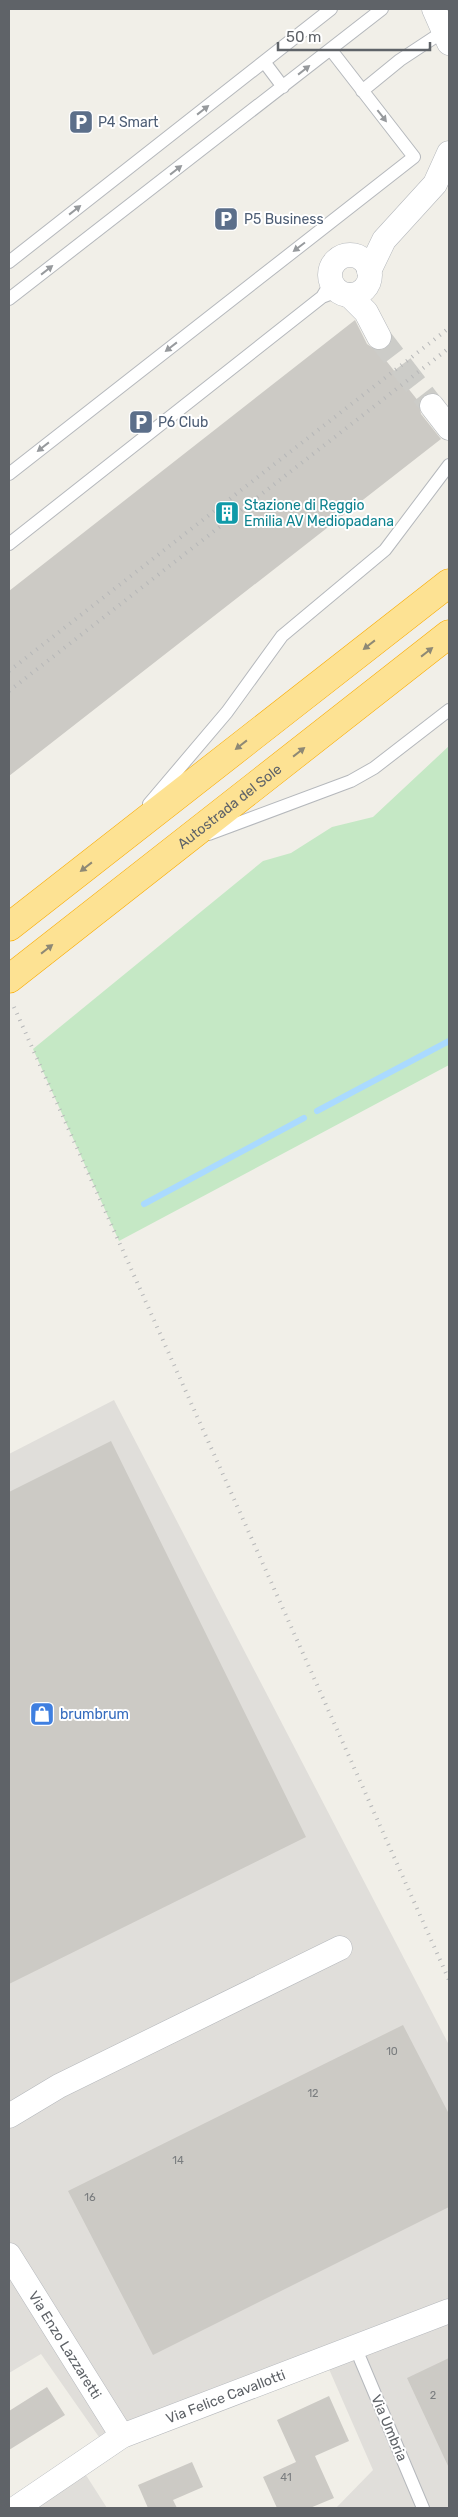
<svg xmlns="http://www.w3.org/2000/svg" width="458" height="2517" font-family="Rubik,sans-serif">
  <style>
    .industrial { fill: #e0deda }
    .green { fill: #c5e8c5 }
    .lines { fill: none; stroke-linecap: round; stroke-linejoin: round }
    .stream { stroke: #aadaff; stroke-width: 6 }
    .building { fill: #cccac5 }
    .street-tunnel { stroke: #ccccc8; stroke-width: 24; stroke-dasharray: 24 12; stroke-linecap: butt }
    .lane-casing { stroke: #b5b8bc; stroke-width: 14 }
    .street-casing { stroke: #b5b8bc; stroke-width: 25 }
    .highway-casing { stroke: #f9ab00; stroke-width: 29 }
    .lane { stroke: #fff; stroke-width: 12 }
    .street { stroke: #fff; stroke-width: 24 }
    .highway { stroke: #fde293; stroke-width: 28 }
    .rail { stroke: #b6b7b8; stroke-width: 4; stroke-dasharray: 1 6; stroke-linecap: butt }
    .oneway { fill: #979a9d }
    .oneway2 { fill: #8e8975 }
    .labels { text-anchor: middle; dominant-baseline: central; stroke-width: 4; stroke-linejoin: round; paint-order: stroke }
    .number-label { font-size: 11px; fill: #7a7d7f }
    .service-label { font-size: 14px; fill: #4e5e75; stroke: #fff; text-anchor: start }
    .culture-label { font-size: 14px; fill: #0d838f; stroke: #fff; text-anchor: start }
    .street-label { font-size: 14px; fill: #5f6368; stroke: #fff }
    .shop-label { font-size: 14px; fill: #366cbe; stroke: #fff; text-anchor: start }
  </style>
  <rect width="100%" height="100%" fill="#f1efe8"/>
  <path class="industrial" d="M114 1400 449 2045V2508H336L373 2470 325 2360 106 2447 41 2354 9 2373V1454Z
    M84 2472 107 2508H25Z"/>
  <path class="green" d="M449 746V1065L119 1241 33 1049 263 861 291 853 332 827 373 817Z"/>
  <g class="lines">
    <path class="stream" d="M317 1111 449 1041
      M144 1204 304 1118"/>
  </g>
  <path class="building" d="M355 320 367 344 380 353 419 402 421 414 441 439 9 776V591Z
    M111 1441 306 1837 9 1984V1492Z
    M403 2025 449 2114V2207L153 2355 68 2191Z
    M449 2358V2468L407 2378Z
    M47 2387 65 2415 9 2450V2411Z
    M329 2396 349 2441 315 2456 334 2498 310 2508H277L263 2477 296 2462 277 2420Z
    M192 2462 203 2487 173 2500 177 2508H148L138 2485Z"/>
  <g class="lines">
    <path class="street-tunnel" d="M379 337 432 406"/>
    <defs>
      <path id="lane" d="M265 63 283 87
        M362 91 400 60 444 31
        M9 262 331 9
        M331 282 322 297 338 291
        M9 299 382 9
        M9 474 414 157 331 50
        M9 544 322 297
        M149 804 227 712 282 636 385 550 449 465
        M209 834 351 781 374 768 449 710
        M356 2349 423 2508"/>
      <g id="street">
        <path d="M434 9 449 43"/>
        <circle cx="350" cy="275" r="20"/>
        <path d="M369 271 384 240 435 184 449 153"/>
        <path d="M349 295 366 312 379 337"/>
        <path d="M432 406 449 428"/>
        <path d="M9 2116 59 2086 340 1948"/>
        <path id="s1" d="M9 2255 122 2436"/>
        <path id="s2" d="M16 2508 122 2436 449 2311"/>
      </g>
      <g id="highway">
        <path d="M9 927 449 583"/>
        <path id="s3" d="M9 979 449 634"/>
      </g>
    </defs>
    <use href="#lane" class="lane-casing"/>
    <use href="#street" class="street-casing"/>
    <use href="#highway" class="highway-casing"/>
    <use href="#lane" class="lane"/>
    <use href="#street" class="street"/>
    <use href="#highway" class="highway"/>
    <path class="rail" d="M9 671 449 328
      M9 691 449 348
      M14 1007 449 1980"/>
  </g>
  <defs><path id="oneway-solid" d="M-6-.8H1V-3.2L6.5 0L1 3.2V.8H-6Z" transform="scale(1.25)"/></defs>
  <g class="oneway">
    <use href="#oneway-solid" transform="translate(304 70) rotate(-38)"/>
    <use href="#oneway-solid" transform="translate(203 110) rotate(-38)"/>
    <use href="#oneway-solid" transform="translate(382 116) rotate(52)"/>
    <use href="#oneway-solid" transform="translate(176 170) rotate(-38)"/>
    <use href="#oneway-solid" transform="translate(75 210) rotate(-38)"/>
    <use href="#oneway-solid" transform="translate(299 247) rotate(143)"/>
    <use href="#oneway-solid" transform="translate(47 270) rotate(-38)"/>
    <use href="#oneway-solid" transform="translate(171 347) rotate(142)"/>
    <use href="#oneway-solid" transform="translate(43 447) rotate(142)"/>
  </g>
  <g class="oneway2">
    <use href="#oneway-solid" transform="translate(369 645) rotate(142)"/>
    <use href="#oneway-solid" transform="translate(427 652) rotate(-38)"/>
    <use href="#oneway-solid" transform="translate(241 745) rotate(142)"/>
    <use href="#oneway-solid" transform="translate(299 752) rotate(-38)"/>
    <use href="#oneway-solid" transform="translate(86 867) rotate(142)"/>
    <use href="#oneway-solid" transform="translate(47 949) rotate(-38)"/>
  </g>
  <defs>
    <symbol id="parking-square" viewBox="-11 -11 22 22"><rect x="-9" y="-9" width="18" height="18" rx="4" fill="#5c6f8a" stroke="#fff"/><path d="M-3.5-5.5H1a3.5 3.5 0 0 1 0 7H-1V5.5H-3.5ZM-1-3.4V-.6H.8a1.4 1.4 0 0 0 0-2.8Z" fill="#fff"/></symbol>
    <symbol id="building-square" viewBox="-11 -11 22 22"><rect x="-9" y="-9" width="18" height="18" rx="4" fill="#0f9aa8" stroke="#fff"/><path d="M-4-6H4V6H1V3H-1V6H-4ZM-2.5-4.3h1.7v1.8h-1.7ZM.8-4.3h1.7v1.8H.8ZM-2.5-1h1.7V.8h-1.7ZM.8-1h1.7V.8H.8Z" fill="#fff"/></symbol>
    <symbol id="shop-square" viewBox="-11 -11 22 22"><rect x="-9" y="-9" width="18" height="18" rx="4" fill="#3f7fe0" stroke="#fff"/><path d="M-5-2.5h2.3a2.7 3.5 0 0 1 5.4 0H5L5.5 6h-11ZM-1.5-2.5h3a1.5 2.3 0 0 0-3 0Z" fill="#fff"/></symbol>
  </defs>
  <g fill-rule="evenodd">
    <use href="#parking-square" x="67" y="108" width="28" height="28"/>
    <use href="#parking-square" x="212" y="205" width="28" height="28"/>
    <use href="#parking-square" x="127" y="408" width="28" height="28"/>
    <use href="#building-square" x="213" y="499" width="28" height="28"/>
    <use href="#shop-square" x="28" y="1700" width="28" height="28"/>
  </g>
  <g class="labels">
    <g class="number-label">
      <text x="392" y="2051">10</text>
      <text x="313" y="2093">12</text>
      <text x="178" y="2160">14</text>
      <text x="90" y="2197">16</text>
      <text x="433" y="2395">2</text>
      <text x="286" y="2477">41</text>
    </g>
    <g class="service-label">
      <text x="98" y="122">P4 Smart</text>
      <text x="244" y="219">P5 Business</text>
      <text x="158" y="422">P6 Club</text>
    </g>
    <g class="culture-label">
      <text x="244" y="505">Stazione di Reggio<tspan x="244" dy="16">Emilia AV Mediopadana</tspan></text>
    </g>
    <g class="street-label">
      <text stroke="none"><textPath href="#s3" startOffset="280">Autostrada del Sole</textPath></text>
      <text stroke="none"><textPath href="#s1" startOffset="106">Via Enzo Lazzaretti</textPath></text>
      <text stroke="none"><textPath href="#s2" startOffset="239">Via Felice Cavallotti</textPath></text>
      <text transform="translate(389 2428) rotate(67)">Via Umbria</text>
    </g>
    <g class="shop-label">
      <text x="60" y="1714">brumbrum</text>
    </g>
  </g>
  <rect width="458" height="2517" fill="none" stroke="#5f6368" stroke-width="20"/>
  <path d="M278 42v8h152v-8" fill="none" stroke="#5f6368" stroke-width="2.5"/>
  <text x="286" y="42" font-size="15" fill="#5f6368" stroke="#ffffff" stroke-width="4" paint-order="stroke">50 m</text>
</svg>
